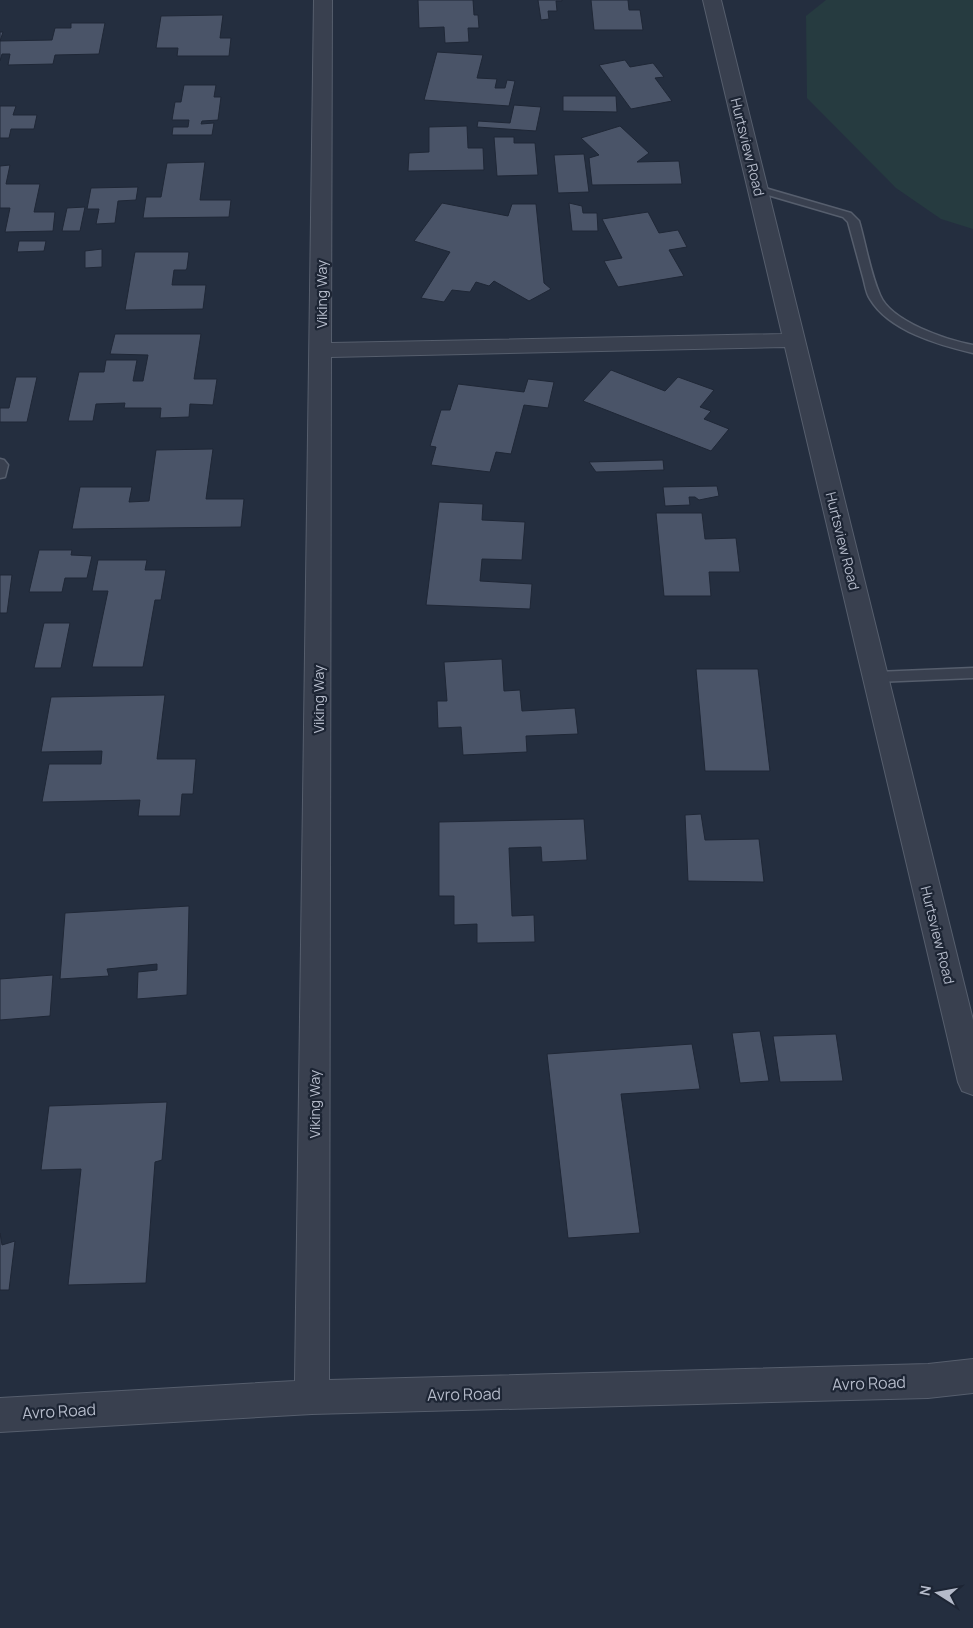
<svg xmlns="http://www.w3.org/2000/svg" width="973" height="1628" font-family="Manrope,sans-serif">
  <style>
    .green { fill: #263b40 }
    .building { fill: #4a5468; stroke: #1f2736 }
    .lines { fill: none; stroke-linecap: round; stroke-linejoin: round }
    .lane-casing { stroke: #565e6d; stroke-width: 3 }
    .street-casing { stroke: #565e6d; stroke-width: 2 }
    .lane { fill: #39404f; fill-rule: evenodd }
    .street { fill: #39404f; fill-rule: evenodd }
    .labels { text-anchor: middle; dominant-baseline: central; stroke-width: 4.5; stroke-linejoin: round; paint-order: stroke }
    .street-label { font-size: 14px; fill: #b5bbca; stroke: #1d2534 }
    .near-street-label { font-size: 16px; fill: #b5bbca; stroke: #1d2534 }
  </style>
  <rect width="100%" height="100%" fill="#242e3f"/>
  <path class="green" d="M826 0H973V229L941 219 896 188 807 98 806 16Z"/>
  <path class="building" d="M418 0H473L474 15H478L479 28H468L469 42 445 43 444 27 419 28Z
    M538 0H562V1H556L557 11H548L549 19 541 20Z
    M591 0H628L629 10H640L643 30H594Z
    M223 15 220 38H231L229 56H177L178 48H156L161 16Z
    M71 23H105L99 54 55 55 53 64 8 65 10 54H2L0 61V32H3L0 41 52 40 55 28H71Z
    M437 52 483 55 477 78 497 79 495 88H505L507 80 515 81 509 106 424 100Z
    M625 60 630 67 653 63 664 77 655 78 672 101 631 109 599 65Z
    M184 85H216L214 97H221L218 120 202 121 201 124 214 123 212 135H172L173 127H188L189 120H172L175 102H181Z
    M563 96H616L617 112 563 111Z
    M514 105 541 107 536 131 477 127 478 121 510 123Z
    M0 106H16L13 115H37L34 129H11L9 138H0Z
    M467 126 468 148H483L484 170 408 171 409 153 429 152V127Z
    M620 126 649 153 637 162 679 161 682 184 592 185 589 158 599 155 581 138Z
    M494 137H514V143H535L538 175 497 176Z
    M584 154 589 192 558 193 554 155Z
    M205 162 200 200H231L229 217 143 218 146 197H161L167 163Z
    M10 165 6 184H40L34 212H55L53 231 5 232 10 208H0V166Z
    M138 187 136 200 118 201 115 223 96 224 99 209H87L91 188Z
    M442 203 508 216 512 204H536L544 283 551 289 529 301 494 281 489 286 476 282 470 292 452 290 444 302 421 298 450 252 414 241Z
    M569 203 582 206 583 213H597L598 231H572Z
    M85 207 80 231H62L67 208Z
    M648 212 659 233 678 230 687 247 669 250 684 276 618 287 604 261 622 258 602 219Z
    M19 241H46L44 251 17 252Z
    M102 249V267L85 268V251Z
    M135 252H189L187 268 186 270H174L172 285H206L203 309 125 310Z
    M115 334H201L194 379H217L213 405 190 404 189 417 160 418 161 408H124L125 403 96 404 93 421H68L79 372H104L106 360H137L133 381H143L148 355 110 354Z
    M611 370 665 391 678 377 714 390 700 407 711 411 704 419 729 429 711 451 583 401Z
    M16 377H37L27 422H0V408H9Z
    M528 379 554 382 548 408 524 405 511 454 496 452 490 472 431 465 436 447 430 446 441 410H450L458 384 524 392Z
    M213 449 206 499H244L241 527 72 529 80 487H132L129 502 149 501 156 450Z
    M663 460 664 470 596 472 589 462Z
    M717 486 719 496 699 500 695 497H689L690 505 665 506 663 487Z
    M439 502 483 504 482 520 525 522 522 560 482 559 480 581 532 584 530 609 426 605Z
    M656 513H702L705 539 736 538 740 572H709L711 596H664Z
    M39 550H72L71 555 92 556 87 578H65L62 592H29Z
    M98 560H147L145 570H166L161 600H155L143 667H92L108 591H92Z
    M0 575H12L7 613H0Z
    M44 623H70L61 668H34Z
    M502 659 504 691 520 690 522 711 575 708 578 734 526 736 527 752 463 755 461 727 438 728 437 701H447L444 662Z
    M696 669H758L770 771H705Z
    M165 695 157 759H196L193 794H182L180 816H138L140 800 42 802 49 764H101L102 751 41 752 51 697Z
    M701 814 705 840 759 839 764 882 688 881 685 815Z
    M584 819 587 860 542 862 541 847 509 848 512 916 534 915 535 942 477 943V924L454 925V896H439V822Z
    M189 906 187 995 137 999 138 972 157 970V964L107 969 109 976 60 979 65 913Z
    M53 975 50 1016 0 1020V979Z
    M760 1031 769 1081 740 1083 732 1033Z
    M836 1034 843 1081 780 1082 773 1036Z
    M692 1044 700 1089 621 1094 640 1233 568 1238 547 1054Z
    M167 1102 162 1160 155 1162 146 1283 68 1285 81 1169 41 1170 49 1106Z
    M0 1233 2 1245 15 1241 9 1290H0Z"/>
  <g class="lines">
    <defs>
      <path id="lane" d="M758 186 851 213 859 221C866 245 870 272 880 295 891 322 947 340 973 345V353C939 345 889 331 870 299 866 293 865 284 863 277 858 259 853 240 848 222L843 217 754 191 753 189Z
        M0 459 4 460 8 465 5 477 0 478Z
        M973 668V678L876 682 871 681 869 677 871 673 876 672Z"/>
      <path id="street" d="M314 0H332L331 343 782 334 703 0H721L973 1020V1095L962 1091 958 1082 785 347 331 357 329 1380 928 1364 973 1359V1393L928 1398 312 1414 0 1432V1398L295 1381Z"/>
    </defs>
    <use href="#lane" class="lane-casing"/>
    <use href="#street" class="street-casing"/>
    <use href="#lane" class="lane"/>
    <use href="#street" class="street"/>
  </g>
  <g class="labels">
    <g class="street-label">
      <text transform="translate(748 147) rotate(76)">Hurtsview Road</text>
      <text transform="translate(321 294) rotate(-90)">Viking Way</text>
      <text transform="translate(843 541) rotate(76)">Hurtsview Road</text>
      <text transform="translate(318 699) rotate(-90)">Viking Way</text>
      <text transform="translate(938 935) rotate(76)">Hurtsview Road</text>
      <text transform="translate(314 1104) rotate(-90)">Viking Way</text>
    </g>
    <g class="near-street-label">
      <text transform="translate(869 1383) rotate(-2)">Avro Road</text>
      <text transform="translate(464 1394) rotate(-1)">Avro Road</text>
      <text transform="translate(59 1411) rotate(-3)">Avro Road</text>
    </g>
  </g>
  <g transform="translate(938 1593) rotate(281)" stroke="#1d2534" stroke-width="4" paint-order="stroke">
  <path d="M0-4L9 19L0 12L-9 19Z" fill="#b5bbca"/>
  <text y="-8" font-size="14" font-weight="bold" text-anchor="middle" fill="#b5bbca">N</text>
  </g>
</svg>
